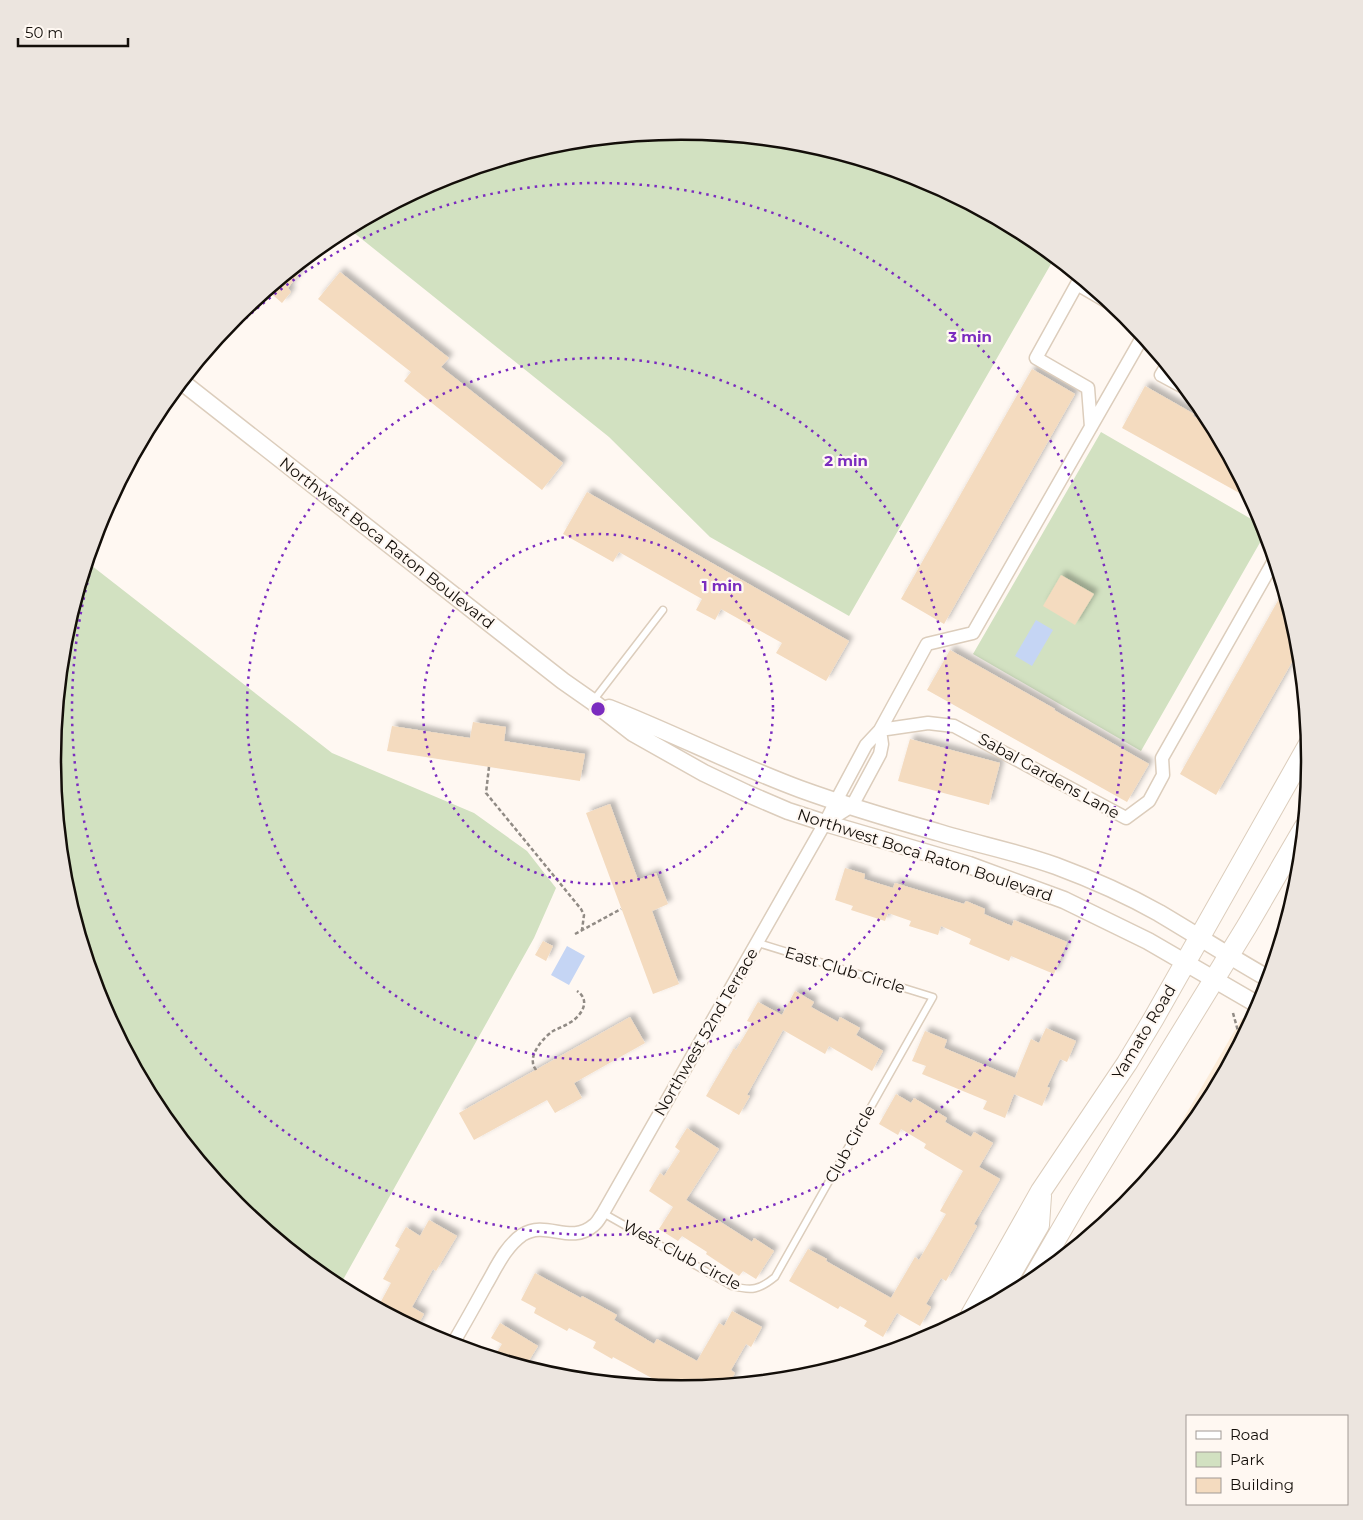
<svg xmlns="http://www.w3.org/2000/svg" width="1363" height="1520" font-family="Montserrat,sans-serif">
  <style>
    .built { fill: #fcecd9 }
    .green { fill: #d2e1c1 }
    .water { fill: #c5d5f4 }
    .building { fill: #f4dbbf; filter: url(#shadow) }
    .lines { fill: none; stroke-linecap: round; stroke-linejoin: round }
    .service-casing { stroke: #dccdbc; stroke-width: 9 }
    .minor-casing { stroke: #dccdbc; stroke-width: 15 }
    .tertiary-casing { stroke: #dccdbc; stroke-width: 19 }
    .primary-casing { stroke: #dccdbc; stroke-width: 22 }
    .path { stroke: #918b85; stroke-width: 2.5; stroke-dasharray: 4 2.5; stroke-linecap: butt }
    .service { stroke: #fff; stroke-width: 6 }
    .minor { stroke: #fff; stroke-width: 12 }
    .tertiary { stroke: #fff; stroke-width: 16 }
    .primary { stroke: #fff; stroke-width: 20 }
    .ring { fill: none; stroke: #7b2cbf; stroke-width: 2.5; stroke-dasharray: 2.5 5 }
    .labels { text-anchor: middle; dominant-baseline: central; stroke-width: 4.5; stroke-linejoin: round; paint-order: stroke }
    .street-label { font-size: 16px; fill: #130e09; stroke: #fff8f2 }
    .rim { fill: none; stroke: #130e09; stroke-width: 2.5 }
    .centre { fill: #7b2cbf; stroke: #fff8f2; stroke-width: 2.5 }
    .ring-label { font-size: 15px; text-anchor: middle; font-weight: bold; fill: #7b2cbf; stroke: #fff8f2; stroke-width: 4.5; stroke-linejoin: round; paint-order: stroke }
  </style>
  <defs>
    <filter id="shadow"><feDropShadow dx="4.5" dy="-4.5" stdDeviation="2.5" flood-color="#0004"/></filter>
  </defs>
  <rect width="100%" height="100%" fill="#fff8f2"/>
  <path class="built" d="M1242 1018 1251 1023 1204 1110 1150 1176Z"/>
  <path class="green" d="M682 131 804 143 922 179 1031 237 1055 257 849 616 710 537 609 437 348 228 441 179 559 143Z
    M1101 432 1265 527 1266 532 1141 751 973 654Z
    M87 562 332 753 474 813 527 851 556 888 534 938 339 1287 332 1283 237 1205 158 1109 100 1000 65 882 53 760 65 637Z"/>
  <path class="water" d="M1036 620 1053 630 1032 666 1015 656Z
    M567 946 585 956 569 985 551 975Z"/>
  <path class="building" d="M303 261 306 264 288 288 291 292 282 303 267 290Z
    M340 272 449 358 441 367 563 463 542 490 404 381 411 372 318 299Z
    M1032 369 1075 394 944 624 901 599Z
    M1145 386 1194 414 1193 416 1214 428 1252 500 1122 428Z
    M587 492 849 641 826 681 776 653 782 643 721 609 715 620 696 610 702 599 619 552 613 562 563 534Z
    M1061 575 1094 594 1075 625 1043 606Z
    M1284 590 1298 638 1300 648 1216 795 1180 774Z
    M950 650 1055 709 1054 710 1149 764 1127 802 927 690Z
    M473 722 506 727 504 741 585 754 580 781 387 751 392 726 470 738Z
    M910 739 1000 763 989 805 898 781Z
    M610 804 638 880 656 873 668 904 652 911 679 984 653 994 586 813Z
    M845 868 865 874 864 879 893 888 895 883 964 904 966 901 985 909 984 914 1012 926 1014 920 1067 942 1054 974 1011 956 1009 961 969 944 971 939 941 926 938 935 909 926 911 921 888 913 885 921 851 910 853 906 835 900Z
    M543 941 553 946 546 961 535 955Z
    M795 991 814 1002 811 1007 838 1022 840 1017 860 1028 856 1035 883 1051 872 1071 829 1046 825 1054 783 1030 747 1095 750 1096 739 1115 706 1096 734 1048 736 1050 752 1023 747 1021 758 1002 782 1015Z
    M630 1017 645 1043 574 1083 582 1098 555 1113 547 1100 474 1140 459 1113Z
    M1046 1028 1076 1041 1067 1062 1060 1059 1047 1087 1050 1088 1042 1106 1014 1094 1005 1118 983 1109 987 1101 922 1074 926 1066 912 1061 925 1031 947 1040 944 1048 1015 1078 1031 1039 1039 1043Z
    M896 1094 911 1103 914 1098 947 1118 945 1122 971 1137 974 1132 993 1143 979 1167 1000 1179 974 1224 977 1226 946 1281 941 1278 926 1304 931 1307 920 1326 897 1313 883 1337 864 1326 867 1321 840 1306 838 1309 789 1281 808 1249 827 1259 826 1261 891 1298 915 1257 919 1260 946 1214 940 1211 963 1171 924 1148 926 1144 901 1129 898 1135 879 1124Z
    M687 1128 719 1149 686 1200 752 1242 754 1238 774 1251 756 1279 743 1271 739 1276 706 1254 707 1252 682 1236 678 1241 659 1229 673 1207 649 1191 660 1173 664 1176 680 1151 675 1147Z
    M429 1220 457 1236 436 1271 433 1269 412 1307 424 1314 416 1328 378 1307 391 1283 383 1279 400 1249 395 1246 406 1227 420 1236Z
    M535 1273 581 1298 582 1296 617 1315 614 1320 654 1344 657 1339 697 1361 719 1323 724 1326 732 1311 762 1327 751 1347 746 1344 731 1370 735 1373 729 1384 714 1386 701 1378 695 1388 681 1389 670 1388 613 1357 612 1359 593 1348 596 1342 569 1328 567 1331 534 1313 536 1308 521 1300Z
    M500 1323 538 1346 525 1367 494 1357 502 1344 491 1338Z"/>
  <g class="lines">
    <defs>
      <path id="service" d="M593 701 663 610
        M603 1213 732 1286C752 1291 759 1290 775 1277L933 997 758 943"/>
      <path id="minor" d="M1167 365 1161 375 1187 389
        M1091 427 1088 388 1036 358 1077 284 1113 305
        M880 730 927 644 973 633 1143 336
        M825 823 852 806 880 754 882 744 880 730
        M452 1345C464 1325 475 1305 486 1285 496 1268 505 1247 522 1235 547 1219 570 1246 594 1225 598 1222 600 1217 603 1213L825 823 836 801 866 745 880 730 928 723 954 726 1126 818 1149 801 1163 775 1162 758 1275 559"/>
      <path id="tertiary" d="M182 382 563 681 593 702 633 733 704 773 746 793 788 811 825 823 969 865 1064 900 1148 941 1260 1006
        M609 708C673 733 735 765 800 789 844 805 891 819 937 832 976 844 1017 852 1056 866 1091 879 1127 895 1159 913 1196 935 1232 958 1269 979"/>
      <path id="primary" d="M1030 1284 1078 1201 1247 926 1304 828
        M994 1303 1039 1225 1041 1196
        M971 1315 1041 1191 1127 1063 1154 1018 1309 744"/>
    </defs>
    <use href="#service" class="service-casing"/>
    <use href="#minor" class="minor-casing"/>
    <use href="#tertiary" class="tertiary-casing"/>
    <use href="#primary" class="primary-casing"/>
    <path class="path" d="M489 767 486 793 581 909 584 915 582 930
      M575 934 621 909
      M1233 1013 1241 1042
      M536 1070C535 1068 533 1066 533 1063 531 1052 544 1037 553 1031 559 1028 565 1026 571 1022 582 1015 591 1000 577 991"/>
    <use href="#service" class="service"/>
    <use href="#minor" class="minor"/>
    <use href="#tertiary" class="tertiary"/>
    <use href="#primary" class="primary"/>
  </g>
  <g class="ring">
    <circle cx="598" cy="709" r="175"/>
    <circle cx="598" cy="709" r="351"/>
    <circle cx="598" cy="709" r="526"/>
  </g>
  <g class="labels">
    <g class="street-label">
      <text transform="translate(387 543) rotate(38)">Northwest Boca Raton Boulevard</text>
      <text transform="translate(1049 776) rotate(29)">Sabal Gardens Lane</text>
      <text transform="translate(925 855) rotate(18)">Northwest Boca Raton Boulevard</text>
      <text transform="translate(845 970) rotate(17)">East Club Circle</text>
      <text transform="translate(706 1032) rotate(-60)">Northwest 52nd Terrace</text>
      <text transform="translate(1144 1032) rotate(-59)">Yamato Road</text>
      <text transform="translate(850 1144) rotate(-61)">Club Circle</text>
      <text transform="translate(682 1255) rotate(28)">West Club Circle</text>
    </g>
  </g>
  <path d="M0 0H1363V1520H0ZM61 760a620 620 0 1 1 1240 0a620 620 0 1 1-1240 0Z" fill="#ece5df" fill-rule="evenodd"/>
  <path class="rim" d="M61 760a620 620 0 1 1 1240 0a620 620 0 1 1-1240 0Z"/>
  <circle cx="598" cy="709" r="8" class="centre"/>
  <g class="ring-label">
    <text x="970" y="342">3 min</text>
    <text x="846" y="466">2 min</text>
    <text x="722" y="591">1 min</text>
  </g>
  <rect x="1186" y="1415" width="162" height="90" fill="#fff8f2" stroke="#a19a95"/>
  <rect x="1196" y="1431" width="25" height="8" fill="#ffffff" stroke="#a19a95"/>
  <text x="1230" y="1440" font-size="15" fill="#130e09">Road</text>
  <rect x="1196" y="1452" width="25" height="15" fill="#d2e1c1" stroke="#a19a95"/>
  <text x="1230" y="1465" font-size="15" fill="#130e09">Park</text>
  <rect x="1196" y="1478" width="25" height="15" fill="#f4dbbf" stroke="#a19a95"/>
  <text x="1230" y="1490" font-size="15" fill="#130e09">Building</text>
  <path d="M18 38v8h110v-8" fill="none" stroke="#130e09" stroke-width="2.5"/>
  <text x="25" y="38" font-size="15" fill="#130e09" stroke="#fff8f2" stroke-width="4" paint-order="stroke">50 m</text>
</svg>
